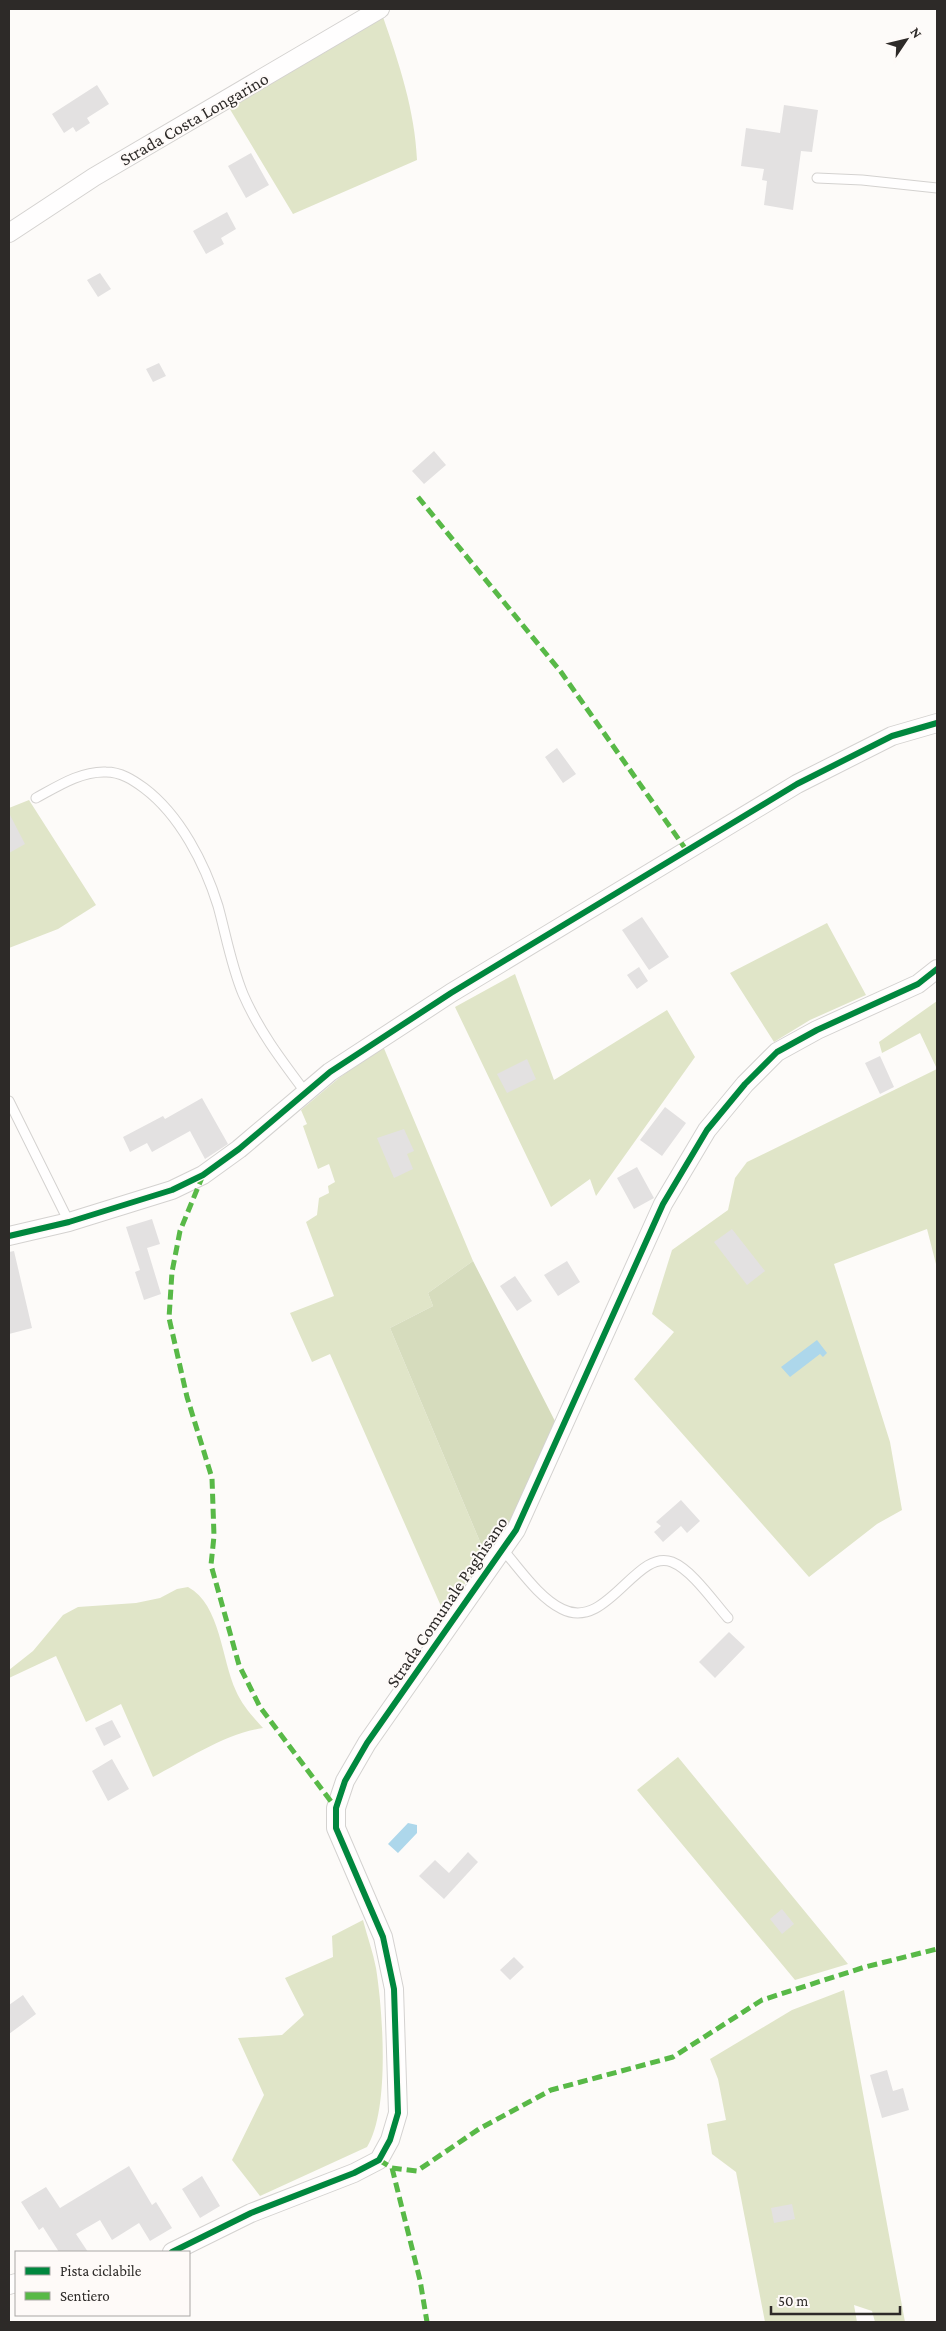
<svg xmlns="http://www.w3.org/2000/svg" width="946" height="2331" font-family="'Crimson Pro',serif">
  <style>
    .green { fill: #e0e5c8 }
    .forest { fill: #d6dcbd }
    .water { fill: #add7eb }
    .building { fill: #e3e1e1 }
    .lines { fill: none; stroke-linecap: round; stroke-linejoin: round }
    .service-casing { stroke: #d4d2d0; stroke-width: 11 }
    .minor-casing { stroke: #d4d2d0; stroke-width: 20 }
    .service { stroke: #fffefe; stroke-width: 9 }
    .minor { stroke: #fffefe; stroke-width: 18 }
    .quiet { stroke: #58b947; stroke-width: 5; stroke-dasharray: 10 5; stroke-linecap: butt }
    .cycleway-casing { stroke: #fefaf8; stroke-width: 9 }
    .cycleway { stroke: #00873e; stroke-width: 6 }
    .labels { text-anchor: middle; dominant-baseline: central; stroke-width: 4; stroke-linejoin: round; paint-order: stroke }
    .street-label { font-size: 18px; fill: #2d2a28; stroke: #fefaf8 }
  </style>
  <rect width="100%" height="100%" fill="#fdfbf9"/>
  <path class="green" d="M383 17C399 63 415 111 417 160L293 214 228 106Z
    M29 800 96 905 58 929 9 948V808Z
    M827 923 866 995 810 1020 774 1042 730 973Z
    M515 974 554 1080 667 1010 695 1057 596 1196 590 1179 551 1207 455 1007Z
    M937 1001V1268L927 1229 834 1264 890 1442 902 1510 877 1524 809 1577 634 1379 674 1332 652 1314 672 1250 728 1210 735 1178 747 1162 937 1069 920 1033 882 1053 879 1042Z
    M383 1046 473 1261 428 1293 433 1306 390 1328 486 1556 444 1613 330 1354 312 1362 290 1313 334 1296 306 1222 317 1215 319 1198 329 1193 328 1186 335 1182 329 1164 318 1169 303 1126 307 1124 301 1110 339 1078Z
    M188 1587C221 1605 221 1659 236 1691 242 1705 253 1717 263 1728 224 1734 188 1759 153 1777L121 1704 86 1722 56 1656 9 1678V1670L33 1651 63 1615 78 1607 136 1603 160 1598 177 1589Z
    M678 1757 848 1964 795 1980 637 1790Z
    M363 1920C367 1936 373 1952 376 1968 383 2012 390 2110 367 2147L260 2196 232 2160 264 2095 238 2038 282 2035 304 2015 285 1978 333 1957 332 1936Z
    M844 1990 905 2322H875L872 2311 854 2305 857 2322H765L736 2172 712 2154 707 2124 726 2120 718 2079 710 2059 792 2010Z"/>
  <path class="forest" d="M473 1261 557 1425 509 1527 486 1556 390 1328 433 1306 428 1293Z"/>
  <path class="water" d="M817 1340 827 1353 823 1357 820 1354 790 1377 781 1367Z
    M408 1823 417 1825V1833L398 1853 388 1844Z"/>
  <path class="building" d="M97 85 109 104 87 118 90 123 76 132 73 127 64 133 52 114Z
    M784 105 818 110 812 152 801 151 793 210 764 205 767 181 762 180 764 169 741 166 746 128 780 133Z
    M251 153 269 185 246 198 228 166Z
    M227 212 236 229 221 238 224 244 206 254 193 231Z
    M100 273 111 289 98 297 87 280Z
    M159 363 166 376 153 382 146 369Z
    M434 451 446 465 424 484 412 471Z
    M557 748 576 774 563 783 545 757Z
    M9 813 25 844 9 853Z
    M642 917 669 957 649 970 622 930Z
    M639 967 648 981 637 989 627 975Z
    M880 1056 894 1087 880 1094 865 1063Z
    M527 1059 536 1079 507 1093 497 1074Z
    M202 1098 228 1144 205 1159 190 1131 152 1152 147 1143 130 1152 123 1137 163 1116 165 1119Z
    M665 1107 686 1123 662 1156 640 1140Z
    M404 1129 414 1151 407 1154 413 1169 394 1178 377 1138Z
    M637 1167 654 1198 634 1209 617 1178Z
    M152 1219 160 1244 147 1248 161 1294 144 1300 135 1272 140 1270 126 1227Z
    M732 1229 765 1271 747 1285 714 1242Z
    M14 1251 32 1328 9 1334V1252Z
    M567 1261 580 1282 558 1296 544 1275Z
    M515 1276 532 1301 517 1311 500 1286Z
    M681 1500 700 1521 687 1533 681 1526 663 1542 654 1532 661 1526 656 1522Z
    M729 1632 745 1647 715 1678 699 1662Z
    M112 1720 121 1737 104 1746 95 1728Z
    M112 1759 129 1789 108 1801 92 1771Z
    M468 1852 478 1862 444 1899 419 1876 435 1860 449 1873Z
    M782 1909 794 1924 782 1934 770 1919Z
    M514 1957 524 1967 510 1980 500 1970Z
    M23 1995 36 2014 9 2034V2005Z
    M887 2070 893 2091 903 2088 909 2110 882 2118 870 2075Z
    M129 2166 152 2205 156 2202 172 2228 150 2241 139 2223 112 2240 100 2220 76 2234 88 2252H59L43 2227 39 2230 21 2202 46 2187 60 2208Z
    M202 2176 220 2206 200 2218 182 2189Z
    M792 2204 795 2219 774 2223 771 2208Z"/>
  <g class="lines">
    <defs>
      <path id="service" d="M817 178 862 180 937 188
        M36 798C58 786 81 771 106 772 121 772 133 780 144 788 180 815 205 864 218 906 226 935 231 965 243 994 259 1031 282 1061 306 1093
        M9 1101 69 1222
        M503 1550C520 1569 538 1597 562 1609 607 1632 636 1548 672 1562 692 1570 713 1601 728 1618"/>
      <path id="minor" d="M9 233 94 177 380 9
        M9 1236 69 1222 172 1190 203 1175 239 1149 330 1072 451 993 797 784 892 736 937 723
        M172 2252 251 2213 354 2173 379 2160 390 2140 398 2113 394 1989 383 1937 336 1828V1808L345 1781 367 1743 516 1530 663 1204 707 1130 745 1084 777 1052 817 1030 918 984 937 969
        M9 2285 16 2283"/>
    </defs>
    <use href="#service" class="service-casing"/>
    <use href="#minor" class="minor-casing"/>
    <use href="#service" class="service"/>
    <use href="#minor" class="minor"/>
    <path class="quiet" d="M418 497 561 672 687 851
      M203 1175 180 1231 172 1272 169 1318 187 1397 212 1478 214 1536 211 1565 239 1665 260 1707 336 1808
      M379 2160 392 2168 417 2171 479 2129 551 2090 673 2057 762 2000 865 1967 937 1949
      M392 2168 420 2280 427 2322"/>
    <defs>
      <path id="cycleway" d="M9 1236 69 1222 172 1190 203 1175 239 1149 330 1072 451 993 797 784 892 736 937 723
        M172 2252 251 2213 354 2173 379 2160 390 2140 398 2113 394 1989 383 1937 336 1828V1808L345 1781 367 1743 516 1530 663 1204 707 1130 745 1084 777 1052 817 1030 918 984 937 969"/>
    </defs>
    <use href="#cycleway" class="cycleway-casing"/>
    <use href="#cycleway" class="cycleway"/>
  </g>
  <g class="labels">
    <g class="street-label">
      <text transform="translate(194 119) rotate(-30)">Strada Costa Longarino</text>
      <text transform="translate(447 1602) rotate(-56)">Strada Comunale Paghisano</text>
    </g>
  </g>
  <rect width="946" height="2331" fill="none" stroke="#2d2a28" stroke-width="20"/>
  <rect x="15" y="2251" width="175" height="65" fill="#fefaf8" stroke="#aaa7a5"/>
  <rect x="25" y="2267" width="25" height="8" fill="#00873e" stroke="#aaa7a5"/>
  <text x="60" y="2276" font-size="15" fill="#2d2a28">Pista ciclabile</text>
  <rect x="25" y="2292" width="25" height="8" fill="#58b947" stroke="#aaa7a5"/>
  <text x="60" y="2301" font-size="15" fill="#2d2a28">Sentiero</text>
  <g transform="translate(906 40) rotate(55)" stroke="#fefaf8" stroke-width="4" paint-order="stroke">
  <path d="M0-4L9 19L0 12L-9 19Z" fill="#2d2a28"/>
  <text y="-8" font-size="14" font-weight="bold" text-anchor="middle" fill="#2d2a28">N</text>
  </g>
  <path d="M771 2306v8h129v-8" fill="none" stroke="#2d2a28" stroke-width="2.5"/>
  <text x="778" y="2306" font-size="15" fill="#2d2a28" stroke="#fefaf8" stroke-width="4" paint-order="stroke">50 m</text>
</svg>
